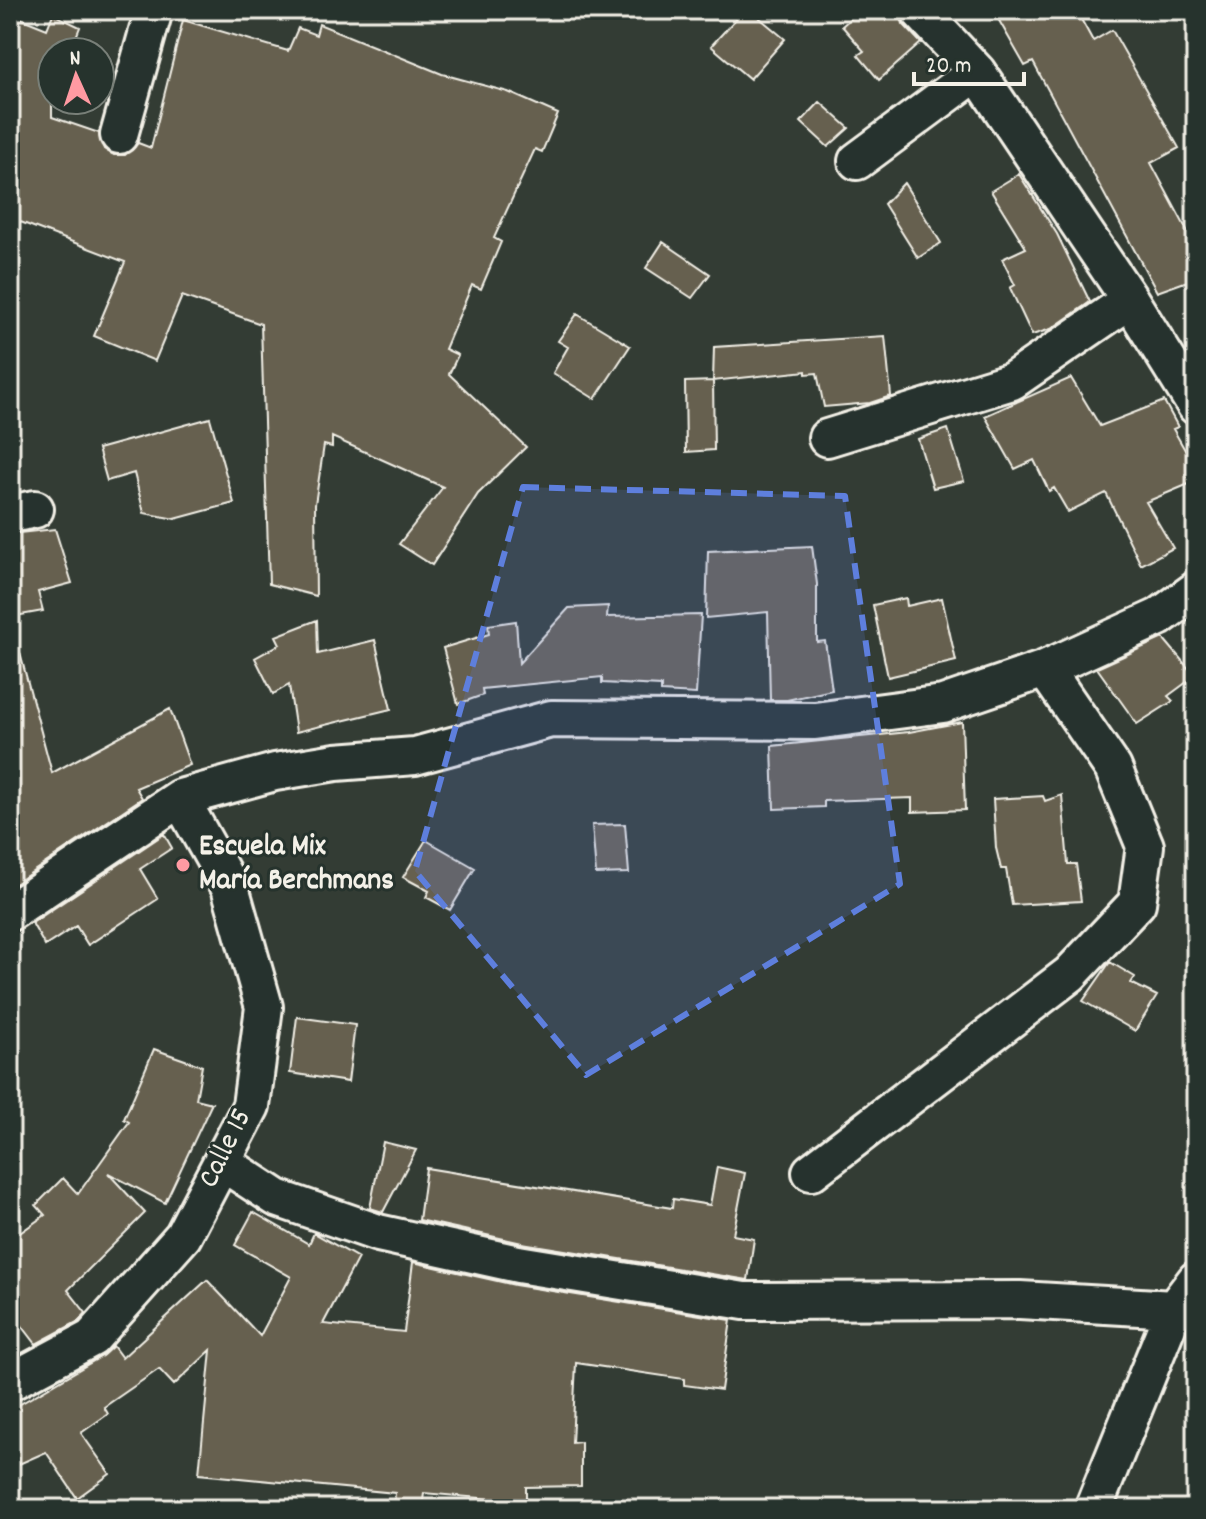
<svg xmlns="http://www.w3.org/2000/svg" width="1206" height="1519" font-family="Dekko,sans-serif">
  <style>
    .building { fill: #66604f; stroke: #f4f1e8; stroke-width: 2 }
    .lines { fill: none; stroke-linecap: round; stroke-linejoin: round }
    .street-casing { stroke: #f4f1e8; stroke-width: 42 }
    .street { stroke: #26332d; stroke-width: 36 }
    .marked { fill: #5e7fdd; fill-opacity: 0.2; stroke: #5e7fdd; stroke-width: 6; stroke-dasharray: 16 10; stroke-linejoin: round }
    .poi-dot { fill: #ff9aa2; stroke: #26332d; stroke-width: 3 }
    .labels { text-anchor: middle; dominant-baseline: central; stroke-width: 6; stroke-linejoin: round; paint-order: stroke }
    .poi-label { font-size: 30px; font-weight: bold; fill: #f4f1e8; stroke: #26332d; text-anchor: start }
    .street-label { font-size: 30px; fill: #f4f1e8; stroke: #26332d }
  </style>
  <rect width="100%" height="100%" fill="#333c34"/>
  <filter id="ink" filterUnits="userSpaceOnUse"><feTurbulence type="fractalNoise" baseFrequency=".0125" numOctaves="2"/><feDisplacementMap in="SourceGraphic" scale="16" xChannelSelector="R" yChannelSelector="G"/><feConvolveMatrix kernelMatrix="1 2 1 2 8 2 1 2 1" color-interpolation-filters="sRGB"/></filter>
  <g filter="url(#ink)">
    <path class="building" d="M744 10H750L785 39 750 79 711 46Z
      M860 10H899L903 24 921 43 879 80 858 55 864 51 842 26Z
      M993 10H1076L1093 41 1112 30 1179 148 1151 163 1196 247V278L1157 292 1033 62 1025 66Z
      M10 14 47 29 53 14 80 27 70 52H52V117L99 133 104 149 114 155H125L138 143 151 148 183 20 288 51 298 28 316 35 319 24 442 74 508 92 558 114 542 152 535 149 494 238 501 242 481 289 472 285 445 349 458 355 449 374 526 447 478 494 432 565 399 544 443 487 332 437V447L324 445 315 504 316 596 269 584 261 324 182 296 155 361 94 336 125 262 10 218Z
      M820 102 849 128 828 147 801 122Z
      M1019 174 1057 234 1090 302 1051 329 1032 335 1010 288 1015 285 1002 259 1026 248 991 191Z
      M904 183 941 243 918 258 884 204Z
      M663 242 710 274 692 298 646 268Z
      M577 314 630 346 595 399 553 373 568 347 558 341Z
      M885 336 891 396 870 403 824 407 817 373 806 374V371L713 381 714 347Z
      M1071 378 1100 426 1164 401 1178 427 1173 429 1196 469V481L1146 502 1173 548 1141 565 1106 493 1068 512 1054 488 1049 491 1034 460 1015 469 985 416Z
      M713 381 714 450 686 452 685 382Z
      M210 418 234 503 175 519 144 513 134 473 107 481 98 449Z
      M948 429 964 481 933 488 918 439Z
      M55 529 72 583 38 592 43 611 10 617V534Z
      M812 546 817 584V642L825 641 832 690 787 700H770L768 612 706 618 708 551Z
      M906 598 907 606 942 598 956 661 888 677 873 605Z
      M608 606 607 617 701 615 696 694 661 692V686L602 683V677L482 689 483 695 458 704 443 648 489 634 488 625 516 621 519 663 569 608Z
      M317 620 318 654 375 640 391 709 296 732 289 685 273 694 255 658 280 644 276 636Z
      M1163 638 1195 676 1168 696 1173 701 1137 724 1097 668Z
      M20 653 52 773 170 709 190 765 136 788 142 798 10 887V654Z
      M962 722 965 810 912 812V798L824 801V807L774 809 772 746 909 732Z
      M1062 795 1068 864H1076L1081 901 1012 905 1006 869H1001L996 848 993 799 1043 796 1045 801Z
      M625 824 629 873 596 874 592 825Z
      M164 834 172 848 140 869 158 899 88 945 76 926 45 946 32 923Z
      M426 840 475 868 450 910 426 897 429 891 403 877Z
      M1110 962 1135 977 1131 983 1157 996 1135 1031 1083 1001Z
      M297 1017 355 1025 348 1082 290 1073Z
      M154 1049 202 1066 196 1099 212 1103 165 1203 108 1173 145 1213 68 1290 86 1313 79 1321 36 1344 10 1310V1240L45 1215 36 1205 63 1178 78 1194 129 1122 124 1119Z
      M383 1142 416 1150 383 1212 370 1208Z
      M717 1167 745 1173 733 1235 754 1239 748 1280 522 1243 419 1220 426 1168 672 1208 673 1199 710 1205Z
      M253 1212 309 1244 314 1233 358 1258 323 1324 404 1332 413 1262 515 1285 731 1320 721 1390 684 1385V1379L576 1363 572 1443 581 1442V1486L526 1487V1502L424 1493 422 1509H394L395 1493 199 1474 211 1350 174 1385 159 1369 104 1407 108 1414 81 1433 110 1474 77 1498 46 1452 10 1468V1410L102 1356 113 1346 122 1358 207 1280 260 1336 291 1277 235 1245Z"/>
    <g class="lines">
      <defs>
        <path id="street" d="M919 10 977 72 1130 300 1196 406
          M119 135 154 10
          M857 161 977 72
          M827 438 1012 381 1130 300
          M10 514 35 509
          M10 912 180 798 275 772 336 762 415 756 551 719 815 721 943 704 1045 669 1159 617 1196 590
          M222 1162 277 1198 378 1233 518 1264 744 1301 1020 1300 1174 1309
          M811 1172 1070 974 1137 903 1145 846 1113 768 1045 669
          M10 1382 92 1338 183 1236 251 1106 264 1007 230 887 180 798
          M1093 1509 1174 1309 1196 1280"/>
      </defs>
      <use href="#street" class="street-casing"/>
      <use href="#street" class="street"/>
    </g>
  </g>
  <path class="marked" d="M523 487 845 496 900 884 586 1075 415 871Z"/>
  <circle class="poi-dot" cx="183" cy="865" r="8"/>
  <g class="labels">
    <g class="poi-label">
      <text x="199" y="848">Escuela Mix<tspan x="199" dy="34">María Berchmans</tspan></text>
    </g>
    <g class="street-label">
      <text transform="translate(227 1149) rotate(-64)">Calle 15</text>
    </g>
  </g>
  <rect width="1206" height="1519" fill="none" stroke="#26332d" stroke-width="40"/>
  <rect x="20" y="20" width="1166" height="1479" fill="none" stroke="#f4f1e8" stroke-width="3" filter="url(#ink)"/>
  <g transform="translate(76 76) rotate(357)"><circle r="38" fill="#26332d" stroke="#787f78" stroke-width="2"/>
  <path d="M0-6L14 30L0 20L-14 30Z" fill="#ff9aa2"/>
  <text y="-12" font-size="22" font-weight="bold" text-anchor="middle" fill="#f4f1e8">N</text>
  </g>
  <path d="M914 72v12h110v-12" fill="none" stroke="#f4f1e8" stroke-width="4"/>
  <text x="926" y="72" font-size="24" fill="#f4f1e8" stroke="#26332d" stroke-width="6" paint-order="stroke">20 m</text>
</svg>
